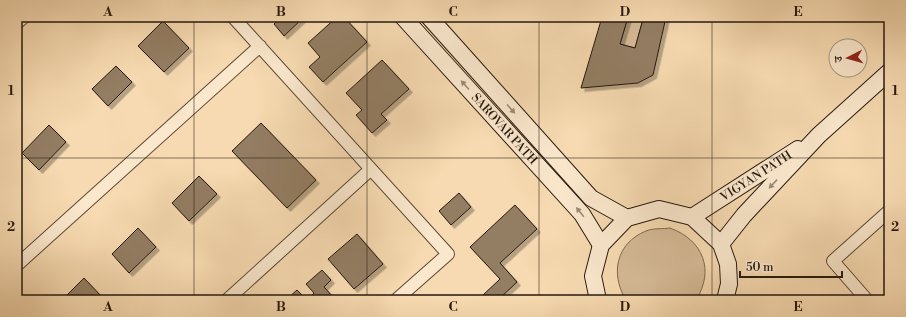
<svg xmlns="http://www.w3.org/2000/svg" width="906" height="317" font-family="'Libre Bodoni','Noto Serif Devanagari',serif">
  <style>
    .green { fill: #d4b995; stroke: #7e6952 }
    .building { fill: #937d63; stroke: #27190e; filter: url(#shadow) }
    .lines { fill: none; stroke-linecap: round; stroke-linejoin: round }
    .minor-casing { stroke: #5b4937; stroke-width: 14 }
    .secondary-casing { stroke: #27190e; stroke-width: 18 }
    .minor { stroke: #fae7cc; stroke-width: 12 }
    .secondary { stroke: #fae7cc; stroke-width: 16 }
    .oneway { fill: #9b8a76 }
    .grid { fill: none; stroke: #27190e; stroke-width: 1; stroke-opacity: 0.55 }
    .labels { text-anchor: middle; dominant-baseline: central; stroke-width: 4; stroke-linejoin: round; paint-order: stroke }
    .street-label { font-size: 12px; fill: #27190e; stroke: #fae7cc }
    .neatline { fill: none; stroke: #27190e; stroke-width: 1.5 }
    .grid-label { font-size: 13px; text-anchor: middle; font-weight: bold; fill: #27190e }
  </style>
  <defs>
    <filter id="shadow"><feDropShadow dx="3.5" dy="3.5" stdDeviation="0" flood-color="#0004"/></filter>
  </defs>
  <rect width="100%" height="100%" fill="#f7dab1"/>
  <filter id="stains"><feTurbulence type="fractalNoise" baseFrequency=".005" numOctaves="4"/><feColorMatrix values="0 0 0 0 .2 0 0 0 0 .09 0 0 0 0 .02 0 0 0 .5 -.17"/></filter>
  <radialGradient id="worn" r=".72"><stop offset=".6" stop-color="#630" stop-opacity="0"/><stop offset="1" stop-color="#630" stop-opacity=".3"/></radialGradient>
  <path class="green" d="M628 17 643 19 635 48 620 44Z
    M670 228C703 240 715 270 696 300H626C610 274 616 243 646 231 653 228 663 229 670 228Z"/>
  <path class="building" d="M282 17H304L284 36 274 24Z
    M337 17H344L367 42 323 82 309 67 320 57 308 43Z
    M602 17H628L620 44 635 48 643 19 635 17H666L653 75 638 83 581 88Z
    M163 21 189 48 164 72 138 46Z
    M382 60 409 89 381 114 387 120 372 133 356 115 362 110 346 93Z
    M116 66 132 82 108 106 92 89Z
    M261 123 316 180 287 208 232 151Z
    M49 125 66 142 39 170 22 153Z
    M199 176 217 194 189 221 172 203Z
    M459 193 471 207 451 225 439 211Z
    M515 205 537 229 500 263 517 282 498 300H488L483 295 500 279 470 247Z
    M138 228 156 247 129 273 112 254Z
    M357 234 383 264 354 289 328 259Z
    M322 270 331 280 324 287 334 298 332 300H307L314 293 306 284Z
    M84 278 102 297 99 300H62Z
    M297 290 307 300H290L288 298Z"/>
  <g class="lines">
    <defs>
      <path id="minor" d="M233 17 448 254 396 300
        M17 23 24 17
        M17 265 260 46
        M227 300 371 169
        M867 300 833 261 889 211"/>
      <g id="secondary">
        <path id="s1" d="M403 17 582 214 601 245"/>
        <path d="M429 17 591 198 627 218"/>
        <path id="s2" d="M692 217 798 149"/>
        <path d="M721 244 744 215 819 135 889 72"/>
        <path d="M598 300 593 276 601 245 627 218 659 209 692 217 721 244 728 264 729 284 725 300"/>
      </g>
    </defs>
    <use href="#minor" class="minor-casing"/>
    <use href="#secondary" class="secondary-casing"/>
    <use href="#minor" class="minor"/>
    <use href="#secondary" class="secondary"/>
  </g>
  <defs><path id="oneway-solid" d="M-6-.8H1V-3.2L6.5 0L1 3.2V.8H-6Z"/></defs>
  <g class="oneway">
    <use href="#oneway-solid" transform="translate(465 85) rotate(-132)"/>
    <use href="#oneway-solid" transform="translate(511 109) rotate(48)"/>
    <use href="#oneway-solid" transform="translate(773 184) rotate(133)"/>
    <use href="#oneway-solid" transform="translate(580 212) rotate(-129)"/>
  </g>
  <path class="grid" d="M194 17V300M367 17V300M539 17V300M712 17V300M17 158H889"/>
  <g class="labels">
    <g class="street-label">
      <text stroke="none"><textPath href="#s1" startOffset="151">SAROVAR PATH</textPath></text>
      <text stroke="none"><textPath href="#s2" startOffset="76">VIGYAN PATH</textPath></text>
    </g>
  </g>
  <rect width="906" height="317" fill="none" stroke="#f7dab1" stroke-width="44"/>
  <g transform="translate(848 58) rotate(264)"><circle r="19" fill="#fae7cc" stroke="#a69580"/>
  <path d="M0-3L7 15L0 10L-7 15Z" fill="#8f2418"/>
  <text y="-6" font-size="11" font-weight="bold" text-anchor="middle" fill="#27190e">उ</text>
  </g>
  <path d="M740 271v6h102v-6" fill="none" stroke="#27190e" stroke-width="2"/>
  <text x="746" y="271" font-size="12" fill="#27190e" stroke="#fae7cc" stroke-width="3" paint-order="stroke">50 m</text>
  <rect x="22" y="22" width="862" height="273" class="neatline"/>
  <g class="grid-label">
    <text x="108" y="16">A</text>
    <text x="281" y="16">B</text>
    <text x="453" y="16">C</text>
    <text x="625" y="16">D</text>
    <text x="798" y="16">E</text>
    <text x="11" y="95">1</text>
    <text x="895" y="95">1</text>
    <text x="11" y="231">2</text>
    <text x="895" y="231">2</text>
    <text x="108" y="311">A</text>
    <text x="281" y="311">B</text>
    <text x="453" y="311">C</text>
    <text x="625" y="311">D</text>
    <text x="798" y="311">E</text>
  </g>
  <rect width="100%" height="100%" filter="url(#stains)"/>
  <rect width="100%" height="100%" fill="url(#worn)"/>
</svg>
